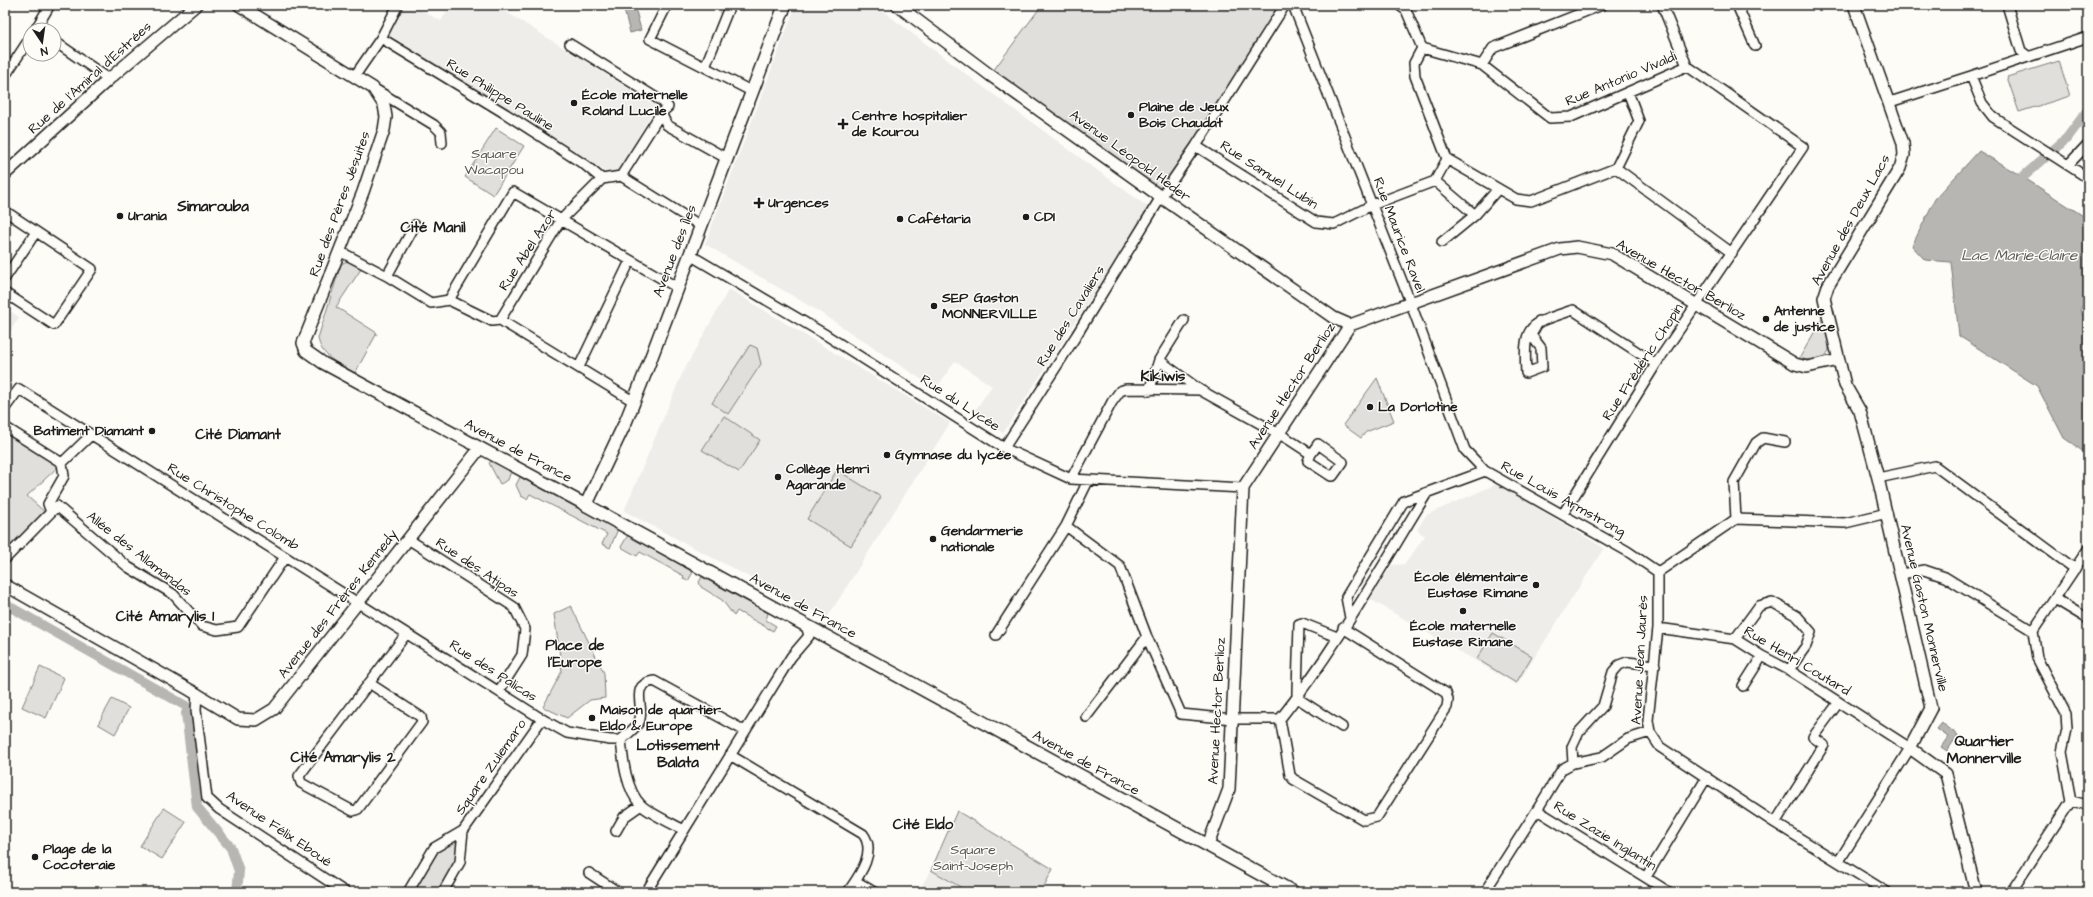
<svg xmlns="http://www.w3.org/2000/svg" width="2093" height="897" font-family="'Architects Daughter',sans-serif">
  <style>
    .built { fill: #eeede9 }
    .green { fill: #e0dfdb; stroke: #7e7e7c }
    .water { fill: #b7b6b2; stroke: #797876 }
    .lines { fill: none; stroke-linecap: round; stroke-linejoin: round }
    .canal { stroke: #b7b6b2; stroke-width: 10 }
    .minor-casing { stroke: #1c1c1c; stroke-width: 12 }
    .tertiary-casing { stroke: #1c1c1c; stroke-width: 14 }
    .secondary-casing { stroke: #1c1c1c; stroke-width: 15 }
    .minor { stroke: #fdfcf7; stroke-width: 9 }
    .tertiary { stroke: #fdfcf7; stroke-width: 11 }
    .secondary { stroke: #fdfcf7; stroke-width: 12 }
    .poi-dot { fill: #1c1c1c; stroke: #fdfcf7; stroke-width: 1.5 }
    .labels { text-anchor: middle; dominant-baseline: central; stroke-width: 3; stroke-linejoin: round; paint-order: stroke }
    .street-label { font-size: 14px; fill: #1c1c1c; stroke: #fdfcf7 }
    .poi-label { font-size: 14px; font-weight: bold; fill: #1c1c1c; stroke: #fdfcf7; text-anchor: start }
    .park-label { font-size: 14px; fill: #575655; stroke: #fdfcf7 }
    .neighbourhood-label { font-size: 15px; font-weight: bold; fill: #1c1c1c; stroke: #fdfcf7 }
    .water-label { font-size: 15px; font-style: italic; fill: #5a5a58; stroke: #fdfcf7 }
  </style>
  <rect width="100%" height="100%" fill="#fdfcf7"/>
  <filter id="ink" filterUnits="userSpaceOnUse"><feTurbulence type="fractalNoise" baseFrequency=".025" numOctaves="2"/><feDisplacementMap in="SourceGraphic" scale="8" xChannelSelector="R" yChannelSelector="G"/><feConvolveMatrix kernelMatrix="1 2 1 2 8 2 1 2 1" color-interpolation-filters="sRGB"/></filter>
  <g filter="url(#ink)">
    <path class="built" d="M399 5H412L441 21 451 5H495L656 106 614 177 383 31Z
      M796 5H875L967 75 1149 208 1003 433 973 413 992 386 955 361 936 389 818 311 705 244Z
      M729 289 950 423 827 618 624 511 682 374Z
      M5 308 19 317 5 340Z
      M1497 484 1604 548 1517 685 1370 599 1392 565 1405 564 1425 536 1417 530 1426 515Z
      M931 870 969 892H918Z"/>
    <path class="green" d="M1042 5H1285L1161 197 990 75Z
      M2059 61 2070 96 2019 112 2007 77Z
      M496 128 524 146 493 195 465 177Z
      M349 260 363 266 336 307 377 333 355 373C339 364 321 357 318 338L341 264Z
      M1823 317C1831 345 1838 364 1799 359Z
      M750 345 757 348 761 364 728 414 712 403Z
      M1377 378 1394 421 1366 432 1361 438 1343 425Z
      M724 416 760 440 739 472 702 450Z
      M5 428 62 463 27 496 48 515 5 559Z
      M492 460 511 471 508 480 500 484 489 463Z
      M837 470 881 497 851 546 807 519Z
      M520 477 618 529 610 548 602 544 607 534 530 494 527 499 521 496 516 485Z
      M628 535 693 572 688 581 683 579 684 576 640 552 637 556 621 547Z
      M702 577 768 613 766 620 776 626 773 631 737 611 734 616 722 600 701 587 699 582Z
      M571 606 604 673 605 698 590 700 567 718 543 707 562 671 554 614Z
      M1493 633 1532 656 1516 683 1477 659Z
      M40 667 64 678 46 718 22 707Z
      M112 699 129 708 115 734 98 724Z
      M164 808 186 822 162 859 140 846Z
      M957 811 1053 869 1041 892H969L931 870Z
      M463 831 460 862 443 892H408L434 848Z"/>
    <path class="water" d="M635 7 641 30 630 33 624 10Z
      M1979 151 2023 177 2088 219V293L2080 311 2088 323V455L2064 438 2037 386 1959 336 1951 262 1925 260 1912 246 1935 199Z
      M1942 723 1958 735 1947 751 1941 747 1948 737 1937 729Z"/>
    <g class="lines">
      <path class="canal" d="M2023 177 2067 138 2088 110
        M5 604 186 706
        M186 713 197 807 231 848 239 871 237 892"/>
      <defs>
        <path id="minor" d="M667 5 650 39 751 91
          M1293 5 1411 304 1465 450 1485 471
          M1399 5 1406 10 1422 48 1482 65 1550 118 1571 117 1687 66 1803 147 1656 364 1563 514
          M1662 5 1687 66
          M1737 5 1755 46
          M2007 5 2021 51 2029 57
          M35 30 50 5
          M381 38 506 114 585 165 602 179
          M54 41 109 79
          M570 44 663 102 668 107 661 113 667 125 726 158
          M1422 48 1414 63 1415 76 1447 159 1516 199 1531 201 1616 168 1639 121 1628 92
          M1482 65 1493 48 1602 5
          M705 67 730 5
          M5 76 30 38
          M1971 76 2088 37
          M354 77 381 38 398 5
          M373 88 434 125 441 132 442 143
          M1890 102 1971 76 1982 103 1993 117 2088 178
          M1196 146 1316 222 1334 224 1372 205 1435 181 1447 159
          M2068 165 2088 144
          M1616 168 1732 253
          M621 176 701 226
          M1435 181 1475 215 1498 189
          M5 211 92 269 54 325 5 293
          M1442 242 1475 215
          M339 251 387 276 431 303 449 300 513 192 678 288
          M690 255 826 335 1004 448 1071 479 1243 488
          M387 276 415 225
          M5 278 36 232
          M449 300 492 321 500 320 633 401
          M500 320 561 220 602 179 621 176 661 113
          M1539 321 1531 335 1541 348 1542 367 1526 373C1523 323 1529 325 1573 310L1656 364
          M1159 360 1184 320
          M579 367 630 261
          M1149 391 1159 360 1200 390
          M5 408 19 389 542 719 567 733 610 740H621
          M5 427 62 463 91 435
          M1004 448 1076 336 1161 197 1196 146 1285 5
          M1878 478 1935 466 2075 569
          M1071 479 1112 402 1120 391 1126 389 1200 390 1288 439 1311 454 1308 461 1331 476H1333L1343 462 1318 444 1311 454
          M51 512 48 504 64 476 62 463
          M1887 513 1845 523 1736 519 1658 572V628L1648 720 1650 732 1660 747 1775 823 1887 892
          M1736 519 1734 482 1756 443 1763 438 1785 442
          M1066 526 1120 566 1147 637 1181 714 1233 719H1280C1336 649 1380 569 1427 493
          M408 539 514 607 525 629 522 655 499 691
          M5 559 57 506 128 567 173 594 202 626 217 630 238 627 285 557
          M1901 574 1924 570 1945 577 2033 631
          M2055 599 2088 619
          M1350 618 1346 597 1404 501 1485 471 1627 551 1658 572
          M1658 628 1735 639 1762 656 1789 670 1910 748 1839 861
          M996 635 1066 526 1088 481
          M1337 637 1302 623 1299 624 1297 691V698L1342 727
          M1735 639 1759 606 1772 602 1797 616 1811 632 1806 646 1789 670
          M369 683 421 717 422 722 358 809 353 811 301 783 299 776 407 633
          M1743 686 1762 656
          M197 693 196 710 207 798 219 809 345 892
          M1086 717 1147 637
          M1280 719 1290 775 1293 779 1364 820 1377 817 1447 707 1448 700 1446 693 1343 628
          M1650 732 1628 739 1602 757 1573 763 1572 747 1579 732 1603 706 1613 672 1619 665 1627 662 1655 665
          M621 740C626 735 635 729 639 722 646 707 628 685 654 681L745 731
          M621 740C623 760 626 790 641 805 649 813 673 824 684 830
          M730 755 863 834C877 852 859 876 848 892
          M1573 763 1562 769 1537 810 1669 892
          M2071 801 2088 805
          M1775 823 1824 745 1813 737 1839 702
          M616 831 624 817 641 805
          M589 873 618 892
          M1646 877 1707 777
          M856 881 874 892
          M408 892 434 848 463 831 542 719
          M443 892 460 862 463 831
          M646 892 791 657 809 636 806 625
          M1491 892 1489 885 1537 810
          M2011 892 2071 801 2062 752 2067 729 2066 714 2037 658 2033 631 2088 549"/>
        <path id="tertiary" d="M239 5 373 88 384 105 386 117 384 130 363 192 303 343 306 351 323 363 586 505
          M897 5 990 75 1161 197 1334 318 1350 325
          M1854 5 1903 143 1904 155 1900 168 1828 286 1824 298 1845 385 1860 411 1878 478 1931 708 1910 748 1946 774 1976 892
          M5 174 109 79 196 5
          M5 585 190 690 238 719 256 720 274 709 480 448
          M1208 845 1229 789 1243 488 1350 325 1560 249 1577 247 1612 254 1795 364 1807 367 1839 360"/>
        <path id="secondary" d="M785 5 646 371 626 421 586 505 1293 892"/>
      </defs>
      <use href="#minor" class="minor-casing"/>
      <use href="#tertiary" class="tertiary-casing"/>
      <use href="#secondary" class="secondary-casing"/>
      <use href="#minor" class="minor"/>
      <use href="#tertiary" class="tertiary"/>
      <use href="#secondary" class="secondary"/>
    </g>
  </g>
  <g class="poi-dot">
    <circle cx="574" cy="103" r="4"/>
    <circle cx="1131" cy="115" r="4"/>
    <path d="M841 118h4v4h4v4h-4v4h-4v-4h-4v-4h4z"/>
    <path d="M757 197h4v4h4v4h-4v4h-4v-4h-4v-4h4z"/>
    <circle cx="120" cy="216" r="4"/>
    <circle cx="1026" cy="217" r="4"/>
    <circle cx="900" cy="219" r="4"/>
    <circle cx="934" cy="306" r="4"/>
    <circle cx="1766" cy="319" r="4"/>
    <circle cx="1370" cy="407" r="4"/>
    <circle cx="152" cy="431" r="4"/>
    <circle cx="887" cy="455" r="4"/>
    <circle cx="778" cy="477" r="4"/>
    <circle cx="933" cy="539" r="4"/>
    <circle cx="1536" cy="585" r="4"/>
    <circle cx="1463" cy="611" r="4"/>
    <circle cx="592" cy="718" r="4"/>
    <circle cx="35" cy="857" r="4"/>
  </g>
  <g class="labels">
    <g class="street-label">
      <text transform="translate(90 78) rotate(-42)">Rue de l'Amiral d'Estrées</text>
      <text transform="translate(1621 79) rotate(-23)">Rue Antonio Vivaldi</text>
      <text transform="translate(500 95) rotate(32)">Rue Philippe Pauline</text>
      <text transform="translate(1130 156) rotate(36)">Avenue Léopold Heder</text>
      <text transform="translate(1269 175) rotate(33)">Rue Samuel Lubin</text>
      <text transform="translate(340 204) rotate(-70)">Rue des Pères Jésuites</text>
      <text transform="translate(1851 220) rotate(-61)">Avenue des Deux Lacs</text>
      <text transform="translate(1399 235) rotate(69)">Rue Maurice Ravel</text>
      <text transform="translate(528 250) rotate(-57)">Rue Abel Azor</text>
      <text transform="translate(675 251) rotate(-69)">Avenue des Îles</text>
      <text transform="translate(1681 280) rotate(30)">Avenue Hector Berlioz</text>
      <text transform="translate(1071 316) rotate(-58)">Rue des Cavaliers</text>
      <text transform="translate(1643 362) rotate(-57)">Rue Frédéric Chopin</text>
      <text transform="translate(1292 386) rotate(-57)">Avenue Hector Berlioz</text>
      <text transform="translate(960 403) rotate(33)">Rue du Lycée</text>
      <text transform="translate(518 451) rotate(28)">Avenue de France</text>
      <text transform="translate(1563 499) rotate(29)">Rue Louis Armstrong</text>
      <text transform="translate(233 507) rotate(32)">Rue Christophe Colomb</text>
      <text transform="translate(139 554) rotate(38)">Allée des Allamandas</text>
      <text transform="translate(477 568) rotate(34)">Rue des Atipas</text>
      <text transform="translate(338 604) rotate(-52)">Avenue des Frères Kennedy</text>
      <text transform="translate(803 606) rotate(29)">Avenue de France</text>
      <text transform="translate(1924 608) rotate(77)">Avenue Gaston Monnerville</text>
      <text transform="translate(1640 660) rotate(-87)">Avenue Jean Jaurès</text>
      <text transform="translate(1797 661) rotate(31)">Rue Henri Coutard</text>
      <text transform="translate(493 671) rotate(33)">Rue des Palicas</text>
      <text transform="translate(1217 711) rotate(-87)">Avenue Hector Berlioz</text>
      <text transform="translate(1086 763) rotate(29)">Avenue de France</text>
      <text transform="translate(491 767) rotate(-55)">Square Zulemaro</text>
      <text transform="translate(279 829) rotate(34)">Avenue Félix Eboué</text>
      <text transform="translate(1605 836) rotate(32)">Rue Zazie Inglantin</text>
    </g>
    <g class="poi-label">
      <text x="582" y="95">École maternelle<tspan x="582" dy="16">Roland Lucile</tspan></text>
      <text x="1139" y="107">Plaine de Jeux<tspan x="1139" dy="16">Bois Chaudat</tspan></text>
      <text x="852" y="116">Centre hospitalier<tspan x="852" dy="16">de Kourou</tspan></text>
      <text x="768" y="203">Urgences</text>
      <text x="128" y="216">Urania</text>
      <text x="1034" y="217">CDI</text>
      <text x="908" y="219">Cafétaria</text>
      <text x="942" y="298">SEP Gaston<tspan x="942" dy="16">MONNERVILLE</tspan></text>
      <text x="1774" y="311">Antenne<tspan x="1774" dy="16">de justice</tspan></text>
      <text x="1378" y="407">La Dorlotine</text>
      <text x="144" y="431" text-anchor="end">Batiment Diamant</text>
      <text x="895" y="455">Gymnase du lycée</text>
      <text x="786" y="469">Collège Henri<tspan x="786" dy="16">Agarande</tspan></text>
      <text x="941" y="531">Gendarmerie<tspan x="941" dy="16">nationale</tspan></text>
      <text x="1528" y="577" text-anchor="end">École élémentaire<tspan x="1528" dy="16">Eustase Rimane</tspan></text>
      <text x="1463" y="626" text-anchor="middle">École maternelle<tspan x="1463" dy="16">Eustase Rimane</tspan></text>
      <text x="600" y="710">Maison de quartier<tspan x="600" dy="16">Eldo &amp; Europe</tspan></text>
      <text x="43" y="849">Plage de la<tspan x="43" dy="16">Cocoteraie</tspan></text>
    </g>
    <g class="park-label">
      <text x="494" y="154">Square<tspan x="494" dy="16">Wacapou</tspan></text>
      <text x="973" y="850">Square<tspan x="973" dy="16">Saint-Joseph</tspan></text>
    </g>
    <g class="neighbourhood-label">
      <text x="213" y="206">Simarouba</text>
      <text x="433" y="227">Cité Manil</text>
      <text x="1163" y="376">Kikiwis</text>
      <text x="238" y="434">Cité Diamant</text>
      <text x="165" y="616">Cité Amarylis 1</text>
      <text x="575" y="645">Place de<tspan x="575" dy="17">l'Europe</tspan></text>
      <text x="1984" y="741">Quartier<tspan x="1984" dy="17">Monnerville</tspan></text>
      <text x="678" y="745">Lotissement<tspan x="678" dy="17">Balata</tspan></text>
      <text x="343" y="757">Cité Amarylis 2</text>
      <text x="923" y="824">Cité Eldo</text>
    </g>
    <g class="water-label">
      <text x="2019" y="255">Lac Marie-Claire</text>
    </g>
  </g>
  <rect width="2093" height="897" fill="none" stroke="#fdfcf7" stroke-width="20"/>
  <rect x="10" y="10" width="2073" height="877" fill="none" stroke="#1c1c1c" stroke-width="1.5" filter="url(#ink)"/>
  <g transform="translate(42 42) rotate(167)"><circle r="19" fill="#fdfcf7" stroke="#a3a29f"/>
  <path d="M0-3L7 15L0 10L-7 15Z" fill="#1c1c1c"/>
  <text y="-6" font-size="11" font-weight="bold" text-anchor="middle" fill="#1c1c1c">N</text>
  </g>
</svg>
